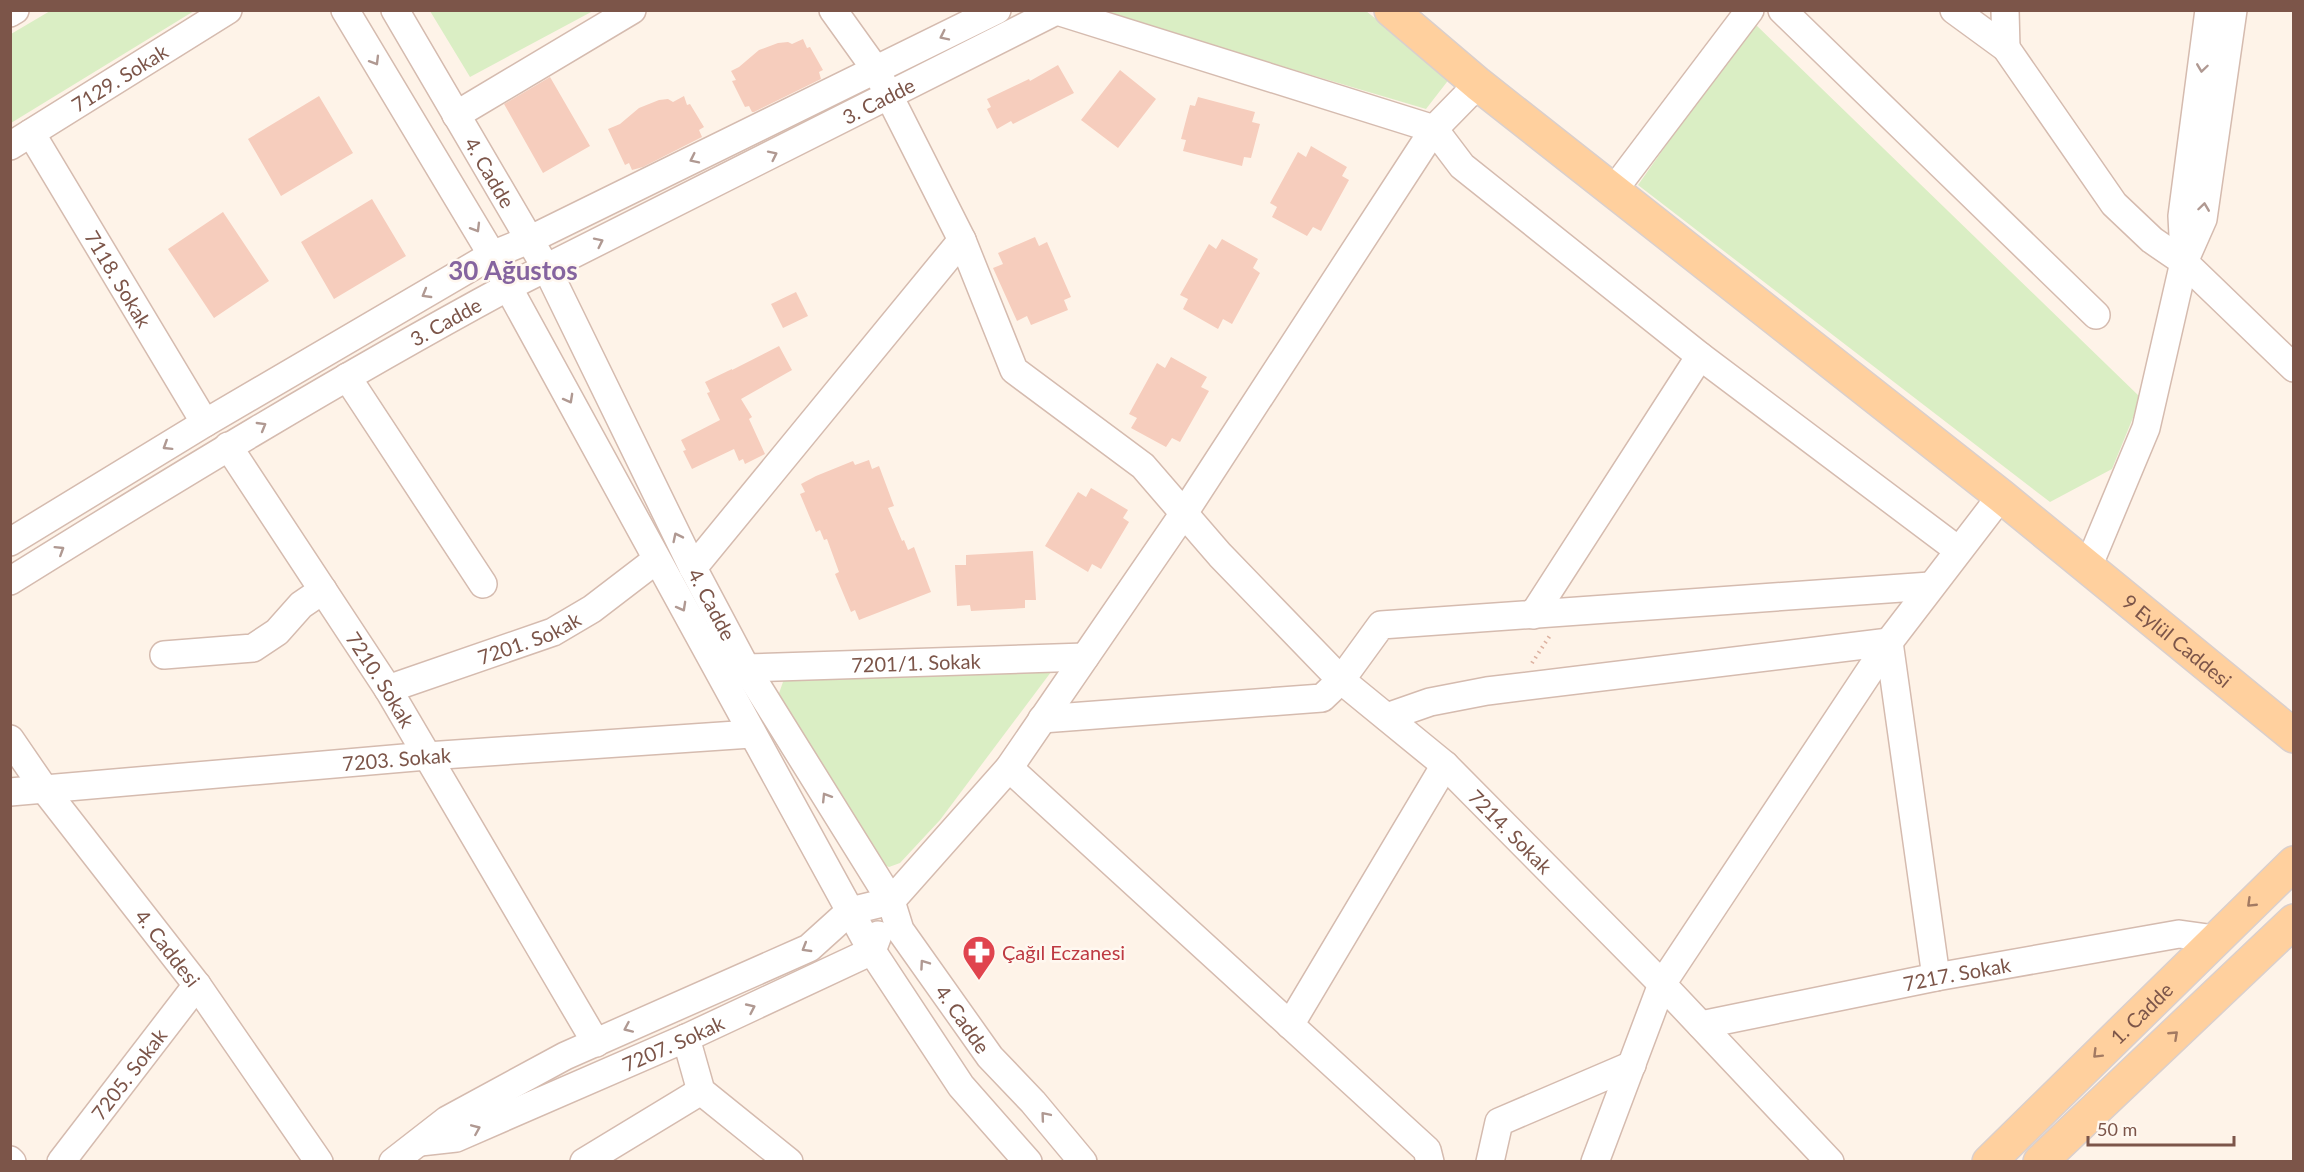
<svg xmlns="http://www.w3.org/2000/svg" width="2304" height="1172" font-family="Lato,sans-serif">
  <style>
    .green { fill: #daeec4 }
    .building { fill: #f6cdbd }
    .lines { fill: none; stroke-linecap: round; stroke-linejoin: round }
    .minor-casing { stroke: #d5bbaf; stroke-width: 30 }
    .major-casing { stroke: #dacfcc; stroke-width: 36 }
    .path { stroke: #dcb09f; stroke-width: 4; stroke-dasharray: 1.5 4.5; stroke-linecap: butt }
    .minor { stroke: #fff; stroke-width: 27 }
    .major { stroke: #ffd09e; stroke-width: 33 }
    .oneway { stroke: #b09992 }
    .oneway2 { stroke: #a37a62 }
    .labels { text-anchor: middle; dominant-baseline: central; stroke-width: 5; stroke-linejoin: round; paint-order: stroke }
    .street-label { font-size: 20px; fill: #7c5549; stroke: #fff8f0 }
    .health-label { font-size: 20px; fill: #be3a42; stroke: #fff8f0; text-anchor: start }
    .district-label { font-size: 26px; font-weight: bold; fill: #85649f; stroke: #fff8f0 }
  </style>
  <rect width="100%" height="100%" fill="#fef3e8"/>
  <path class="green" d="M50 11V10L194 11 11 123V34Z
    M430 11H593L470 77Z
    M1095 11H1366L1450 78 1426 109Z
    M1753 22 2141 398 2112 469 2050 502 1638 185Z
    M1054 668 940 820 900 863 889 867 872 860 777 699 784 679Z"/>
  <path class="building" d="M803 39 807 48 810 47 823 70 819 72 821 79 754 112H752L749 106 745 107 732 81 736 80 731 71 739 67 759 50 778 43 788 42 792 44Z
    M1058 65 1074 93 1013 124 1011 121 997 129 987 109 991 107 987 99 1029 79 1030 81Z
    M1120 70 1156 99 1118 148 1081 120Z
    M550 77 590 146 543 173 504 104Z
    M319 96 353 153 281 196 248 139Z
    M684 96 687 105 690 104 704 127 699 130 702 137 643 167 632 170 629 163 625 165 608 129 620 124 639 108 659 100 668 99 673 102Z
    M1198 97 1255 112 1252 122 1260 124 1251 158 1244 157 1242 166 1183 151 1186 140 1181 139 1190 105 1195 106Z
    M1311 146 1347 167 1342 176 1349 180 1321 231 1313 227 1307 236 1272 217 1277 207 1270 203 1298 152 1306 157Z
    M372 199 406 256 334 299 301 242Z
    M223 212 269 281 214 318 168 249Z
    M1035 237 1039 246 1047 242 1071 297 1064 300 1068 310 1031 325 1027 316 1017 321 993 268 1003 264 998 253Z
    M1222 239 1258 259 1253 268 1260 273 1232 324 1223 319 1218 329 1183 309 1188 299 1180 295 1209 244 1216 249Z
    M796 292 808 316 783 328 771 304Z
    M779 346 792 370 741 399 752 417 749 419 765 454 745 464 743 459 739 461 734 449 692 469 683 451 686 450 681 440 720 420 707 393 710 392 705 382 732 369V370Z
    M1171 357 1207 377 1201 387 1209 391 1180 442 1172 438 1166 447 1131 428 1137 418 1129 414 1157 363 1165 368Z
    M869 460 872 469 879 466 894 506 888 508 902 541 904 540 908 550 914 547 931 592 859 620 855 610 851 612 835 574 839 572 827 539 824 540 820 530 816 532 800 494 805 492 801 484 816 476 853 461 855 465Z
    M1091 488 1128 510 1123 518 1129 522 1101 569 1092 564 1088 572 1045 546 1078 492 1086 497Z
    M1033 551 1036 600H1025V608L971 611 970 605 957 606 955 565H966V555Z"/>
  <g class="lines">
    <defs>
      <g id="minor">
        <path d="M345 10 492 255 508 287 872 951 961 1086 1028 1162"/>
        <path id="s1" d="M395 10 549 273 693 568 746 668 891 901 900 930 990 1057 1033 1102 1083 1162"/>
        <path d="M1054 10 1434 129 1462 166 1700 356 1958 550"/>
        <path d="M1782 10 2096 315"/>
        <path d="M1954 10 2006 48 2114 204 2152 240 2184 262 2294 368"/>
        <path d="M2005 10 2006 48"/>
        <path d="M10 13 15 10"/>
        <path d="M456 115 632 10"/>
        <path id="s2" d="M31 133 205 423"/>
        <path id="s3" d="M10 146 228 10"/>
        <path d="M1613 191 1750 10"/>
        <path id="s4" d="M962 240 1014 370 1143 466 1220 555 1341 680 1445 765 1662 984 1830 1162"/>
        <path d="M2184 255 2182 216 2209 10"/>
        <path d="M347 377 483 584"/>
        <path id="s5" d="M228 446 388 689 596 1043"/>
        <path d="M10 542 205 423 492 255 531 239 997 10"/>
        <path d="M2088 567 2146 428 2184 262 2203 219 2233 10"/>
        <path d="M693 568 962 240 876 70 833 10"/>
        <path id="s6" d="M10 581C174 479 338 379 508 287L1058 10"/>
        <path d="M1533 615 1700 356"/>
        <path d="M164 655 253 648 277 632 301 605 323 590"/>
        <path id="s7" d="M746 668 1085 657"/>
        <path id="s8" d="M388 689 553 632 592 609 656 560"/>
        <path d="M1387 717 1430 702 1487 691 1889 642 1936 977"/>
        <path d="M1042 719 1322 698 1341 680 1381 625 1930 586"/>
        <path id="s9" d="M10 739 45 790 197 985 319 1162"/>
        <path d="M1009 768 1427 1150 1430 1162"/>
        <path id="s10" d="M10 792 427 756 751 734"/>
        <path d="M1290 1025 1445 765"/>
        <path id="s11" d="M1701 1025 1936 977 2179 934 2215 939"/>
        <path d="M686 1038 701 1091 789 1162"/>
        <path id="s12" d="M420 1142 456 1138 686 1038 872 951 878 935"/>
        <path d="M10 1160 12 1162"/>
        <path id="s13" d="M61 1162 197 985"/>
        <path d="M393 1162 447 1120 565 1056 809 948 850 911 891 901 1009 768 1184 513 1434 129 1478 84"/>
        <path d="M584 1162 701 1091"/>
        <path d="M1490 1162 1499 1122 1632 1065"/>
        <path d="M1595 1162 1662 984 1889 642 2001 496"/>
      </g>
      <g id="major">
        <path id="s14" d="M1391 10 1478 84 2001 496 2294 736"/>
        <path id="s15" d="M1989 1162 2294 863"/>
        <path d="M2040 1162 2294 921"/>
      </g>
    </defs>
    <use href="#minor" class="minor-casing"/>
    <use href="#major" class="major-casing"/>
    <path class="path" d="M1532 663 1551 634"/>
    <use href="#minor" class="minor"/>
    <use href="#major" class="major"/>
  </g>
  <defs><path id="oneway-chevron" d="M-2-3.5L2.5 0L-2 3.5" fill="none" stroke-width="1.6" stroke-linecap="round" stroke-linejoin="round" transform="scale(1.5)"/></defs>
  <g class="oneway">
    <use href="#oneway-chevron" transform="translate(944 36) rotate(154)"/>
    <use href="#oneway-chevron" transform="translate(375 61) rotate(59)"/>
    <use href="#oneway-chevron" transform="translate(2202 68) rotate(98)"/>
    <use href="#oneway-chevron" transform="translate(773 155) rotate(-26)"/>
    <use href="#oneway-chevron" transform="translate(694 159) rotate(154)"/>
    <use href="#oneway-chevron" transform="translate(2204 207) rotate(-82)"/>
    <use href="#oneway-chevron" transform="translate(476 228) rotate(59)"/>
    <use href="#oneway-chevron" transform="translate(599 242) rotate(-26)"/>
    <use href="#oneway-chevron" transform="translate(426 294) rotate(150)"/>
    <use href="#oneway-chevron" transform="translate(569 399) rotate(61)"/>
    <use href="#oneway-chevron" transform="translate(262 426) rotate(-30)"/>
    <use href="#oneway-chevron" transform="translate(167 446) rotate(148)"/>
    <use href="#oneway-chevron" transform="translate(677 537) rotate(-116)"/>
    <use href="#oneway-chevron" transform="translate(60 550) rotate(-32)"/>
    <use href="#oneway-chevron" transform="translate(682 607) rotate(61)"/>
    <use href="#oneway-chevron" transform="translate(826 797) rotate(-122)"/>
    <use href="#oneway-chevron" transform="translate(806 948) rotate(149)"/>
    <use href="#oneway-chevron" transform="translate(924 964) rotate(-125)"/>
    <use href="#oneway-chevron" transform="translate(751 1008) rotate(-25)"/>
    <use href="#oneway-chevron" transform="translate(628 1028) rotate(156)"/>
    <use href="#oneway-chevron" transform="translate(1045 1116) rotate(-130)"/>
    <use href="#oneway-chevron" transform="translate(476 1129) rotate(-23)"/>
  </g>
  <g class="oneway2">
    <use href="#oneway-chevron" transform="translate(2251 903) rotate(136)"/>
    <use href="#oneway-chevron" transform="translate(2174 1035) rotate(-43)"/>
    <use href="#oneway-chevron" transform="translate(2097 1054) rotate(135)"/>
  </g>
  <defs>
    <symbol id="pharmacy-pin" viewBox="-11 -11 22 30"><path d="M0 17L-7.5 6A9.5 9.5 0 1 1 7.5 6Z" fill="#e0444e" stroke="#fff8f0"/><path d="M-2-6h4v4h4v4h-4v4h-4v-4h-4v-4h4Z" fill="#fff"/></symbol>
  </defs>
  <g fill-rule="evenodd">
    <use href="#pharmacy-pin" x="960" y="933" width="38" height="52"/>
  </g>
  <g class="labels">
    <g class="street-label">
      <text stroke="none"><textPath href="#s3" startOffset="129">7129. Sokak</textPath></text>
      <text stroke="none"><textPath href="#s6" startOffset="993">3. Cadde</textPath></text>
      <text stroke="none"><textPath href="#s1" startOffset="188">4. Cadde</textPath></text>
      <text stroke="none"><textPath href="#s2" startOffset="170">7118. Sokak</textPath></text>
      <text stroke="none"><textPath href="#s6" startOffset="507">3. Cadde</textPath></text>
      <text stroke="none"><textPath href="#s1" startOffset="674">4. Cadde</textPath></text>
      <text stroke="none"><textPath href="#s8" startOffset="150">7201. Sokak</textPath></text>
      <text stroke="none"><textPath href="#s14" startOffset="1008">9 Eylül Caddesi</textPath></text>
      <text stroke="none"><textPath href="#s7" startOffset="170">7201/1. Sokak</textPath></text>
      <text stroke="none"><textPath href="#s5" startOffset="279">7210. Sokak</textPath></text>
      <text stroke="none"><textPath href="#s10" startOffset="388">7203. Sokak</textPath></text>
      <text stroke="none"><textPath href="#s4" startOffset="820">7214. Sokak</textPath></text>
      <text stroke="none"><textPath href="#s9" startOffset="262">4. Caddesi</textPath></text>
      <text stroke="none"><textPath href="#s11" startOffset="261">7217. Sokak</textPath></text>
      <text stroke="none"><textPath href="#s15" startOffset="213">1. Cadde</textPath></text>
      <text stroke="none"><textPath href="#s1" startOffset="1160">4. Cadde</textPath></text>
      <text stroke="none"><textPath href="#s12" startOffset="273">7207. Sokak</textPath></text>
      <text stroke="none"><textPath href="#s13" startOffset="111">7205. Sokak</textPath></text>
    </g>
    <g class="health-label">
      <text x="1002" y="952">Çağıl Eczanesi</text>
    </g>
    <g class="district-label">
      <text x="513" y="270">30 Ağustos</text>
    </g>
  </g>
  <rect width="2304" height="1172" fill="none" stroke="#7c5549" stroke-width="24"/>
  <path d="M2088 1136v9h146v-9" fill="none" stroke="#7c5549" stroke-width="3"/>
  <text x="2097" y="1136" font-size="18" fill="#7c5549" stroke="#fff8f0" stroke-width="4.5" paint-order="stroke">50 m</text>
</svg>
